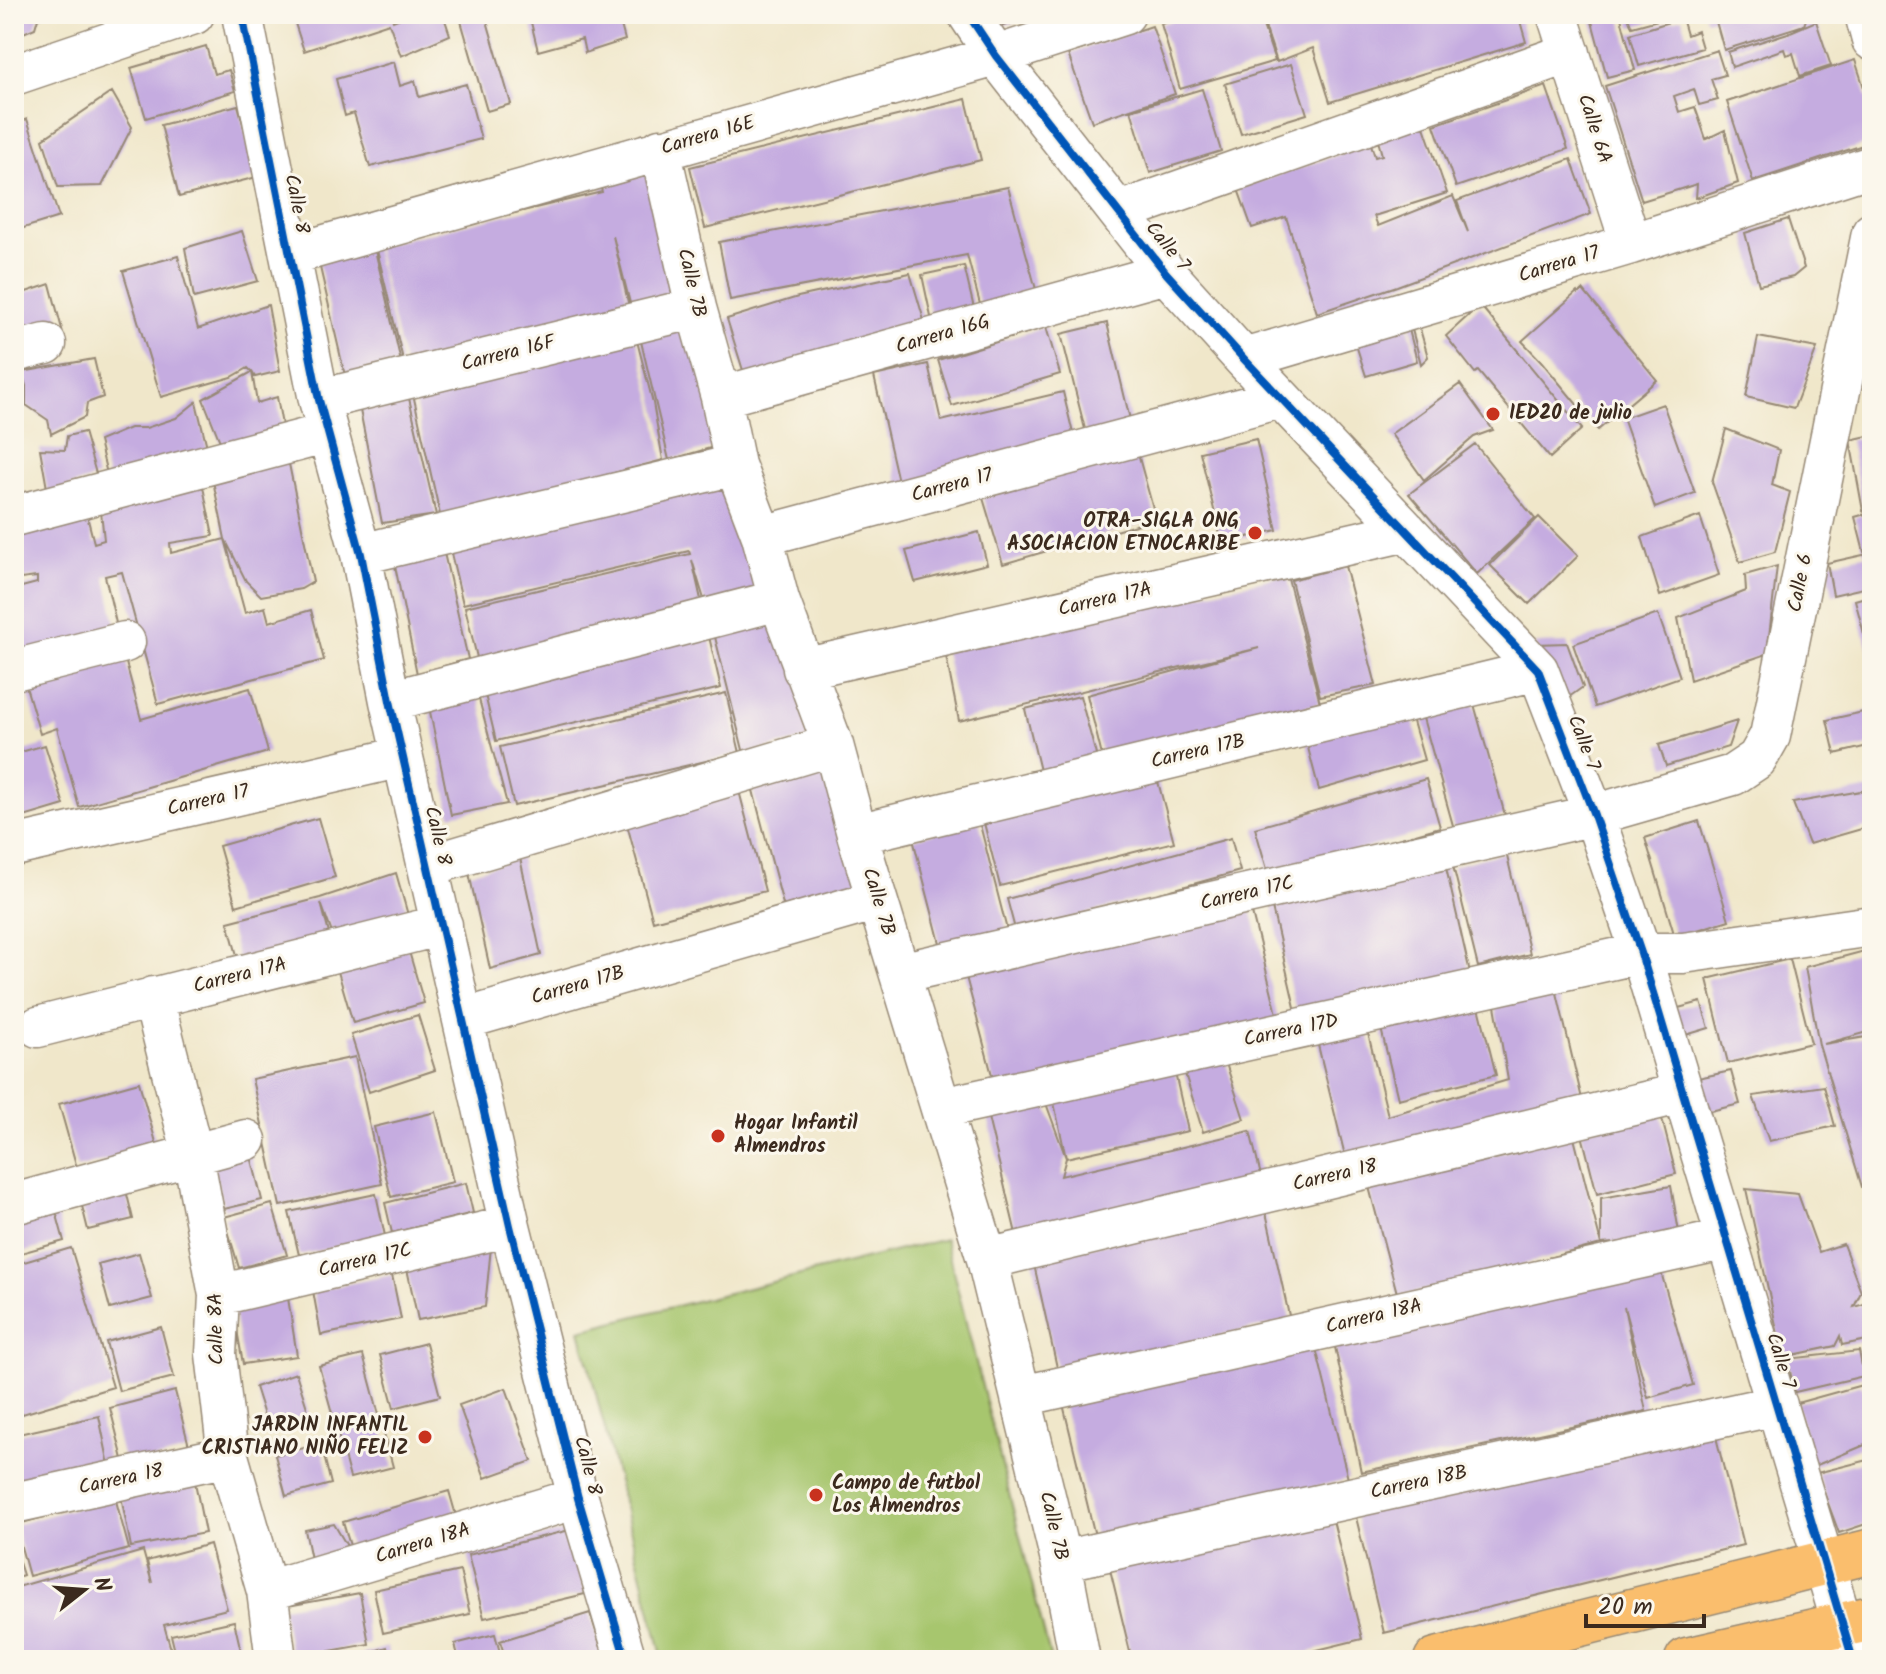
<svg xmlns="http://www.w3.org/2000/svg" width="1886" height="1674" font-family="Kalam,sans-serif">
  <style>
    .green { fill: #a7c66e; stroke: #717846; stroke-width: 2 }
    .building { fill: #c5ace0 }
    .lines { fill: none; stroke-linecap: round; stroke-linejoin: round }
    .minor-casing { stroke: #968874; stroke-width: 43 }
    .major-casing { stroke: #968874; stroke-width: 47 }
    .minor { stroke: #fff; stroke-width: 40 }
    .major { stroke: #fabe6d; stroke-width: 44 }
    .cycleway-casing { stroke: #fbf7ec; stroke-width: 13 }
    .cycleway { stroke: #0057b8; stroke-width: 8 }
    .poi-dot { fill: #c8321e; stroke: #fbf7ec; stroke-width: 3 }
    .labels { text-anchor: middle; dominant-baseline: central; stroke-width: 6; stroke-linejoin: round; paint-order: stroke }
    .street-label { font-size: 20px; fill: #3b2a1e; stroke: #fbf7ec }
    .poi-label { font-size: 20px; font-weight: bold; fill: #3b2a1e; stroke: #fbf7ec; text-anchor: start }
  </style>
  <rect width="100%" height="100%" fill="#fbf7ec"/>
  <filter id="ink" filterUnits="userSpaceOnUse"><feTurbulence type="fractalNoise" baseFrequency=".0125" numOctaves="2"/><feDisplacementMap in="SourceGraphic" scale="16" xChannelSelector="R" yChannelSelector="G"/><feConvolveMatrix kernelMatrix="1 2 1 2 8 2 1 2 1" color-interpolation-filters="sRGB"/></filter>
  <filter id="wash" filterUnits="userSpaceOnUse"><feTurbulence type="fractalNoise" baseFrequency=".006" numOctaves="4" result="noise"/><feDisplacementMap in="SourceGraphic" scale="32" xChannelSelector="R" yChannelSelector="G"/><feGaussianBlur stdDeviation="1.8" result="paint"/><feColorMatrix in="noise" values="0 0 0 0 0 0 0 0 0 0 0 0 0 0 0 0 0 1.4 0 .05"/><feComposite in="paint" operator="in"/></filter>
  <g filter="url(#wash)">
    <rect width="100%" height="100%" fill="#f0e7ca"/>
    <path class="green" d="M945 1239 1051 1660H663L580 1330Z"/>
    <g id="blocks">
      <path class="building" d="M14 14H46L38 18 35 28 14 37Z
        M292 14H391L393 21 403 17 402 14H443L450 35 401 56 389 23 304 51Z
        M459 14H485L511 104 487 111Z
        M529 14H618L625 40 585 53 582 39 538 51Z
        M627 14H654L629 24Z
        M1000 14H1039V15L1003 26Z
        M1191 14H1259L1275 61 1180 89 1161 24Z
        M1261 14H1518L1526 42 1330 102 1313 48 1277 62Z
        M1590 14H1620L1635 70 1607 77Z
        M1627 14H1676V15L1632 27Z
        M1704 14H1808L1804 25 1724 50 1715 18 1706 20Z
        M1682 18 1687 35 1697 31 1702 48 1639 66 1630 34Z
        M1816 21 1831 66 1800 76 1793 53 1786 55 1784 49 1732 67 1728 52 1788 33Z
        M1152 26 1175 94 1092 122 1068 54Z
        M206 46 214 74 229 70 235 91 146 118 131 68Z
        M1717 50 1725 75 1711 79 1718 100 1699 105 1694 89 1674 96 1679 112 1695 107 1706 139 1725 130 1738 183 1696 198 1697 184 1642 201 1605 86Z
        M1855 60 1872 112V142L1753 181 1727 102Z
        M394 62 400 86 415 81 419 97 466 84 481 139 370 167 354 113 345 116 336 79Z
        M1291 64 1307 114 1241 134 1225 84Z
        M1546 86 1568 149 1456 187 1434 125Z
        M1202 89 1221 151 1150 173 1131 110Z
        M112 92 132 127 102 186 58 187 43 139Z
        M966 99 981 160 705 228 690 167Z
        M238 105 257 177 179 197 161 125Z
        M27 119 59 217 14 231V124Z
        M1422 121 1447 193 1374 216 1378 226 1453 196 1468 232 1457 201 1571 159 1591 214 1397 286 1317 313 1286 217 1252 228 1238 189 1371 144 1375 157 1382 155 1377 137Z
        M661 170 691 295 633 315 613 236 630 311 404 364 376 246 602 192 601 188Z
        M1008 187 1037 293 981 308 967 255 730 300 719 242Z
        M1788 219 1804 268 1793 277 1759 285 1745 233Z
        M242 231 258 281 194 298 185 248Z
        M374 246 401 362 346 380 319 263Z
        M178 256 198 329 268 305 280 371 255 377 252 372 257 403 277 397 283 431 225 447 219 439 203 399 252 372 248 368 232 377 161 397 123 271Z
        M964 266 977 321 934 331 922 275Z
        M910 273 926 327 746 380 727 319 798 297Z
        M50 284 63 333 14 341V296Z
        M1583 290 1657 380 1598 430 1541 361 1522 341 1577 292 1578 294Z
        M1480 305 1582 429 1550 458 1478 371 1475 373 1446 336Z
        M1405 314 1417 361 1366 376 1351 329Z
        M1416 315 1428 357 1421 364 1409 318Z
        M692 321 724 444 669 460 639 333Z
        M1107 323 1133 432 1089 445 1061 334Z
        M1046 327 1060 374 952 406 938 360Z
        M636 337 653 403 663 460 441 519 413 394Z
        M1758 337 1817 348 1794 408 1746 397Z
        M94 359 103 397 87 403 85 417 51 434 48 420 26 405V386L22 372Z
        M928 364 941 421 1063 392 1076 446 899 486 874 376Z
        M1460 384 1493 430 1474 437 1424 480 1391 434Z
        M408 394 436 515 382 523 359 405Z
        M196 402 208 451 108 478 99 441 130 428H146L176 418Z
        M1663 404 1695 493 1655 508 1623 418Z
        M1726 429 1779 450 1772 485 1790 492 1775 552 1740 562 1712 482Z
        M84 432 97 477 48 494 40 449 65 450 67 436Z
        M1872 435V509L1863 511 1850 440Z
        M1256 439 1277 530 1222 543 1200 452Z
        M1475 444 1535 519 1477 574 1409 494Z
        M287 454 313 582 301 589 261 596 246 581 225 539 212 476Z
        M1138 454 1156 519 1003 564 983 498Z
        M733 471 773 593 707 609 692 560 704 613 479 666 465 607 690 554 689 551 463 604 449 545Z
        M202 482 213 536 170 543 171 553 225 539 245 613 265 607 269 622 311 610 324 660 158 704 122 572 105 576 119 636 18 661 14 647V589L37 583V577L21 579 14 562V529L86 512 94 543 104 540 100 501Z
        M1872 512V550L1864 552 1855 517Z
        M1700 516 1719 575 1660 596 1642 537Z
        M1539 517 1578 556 1529 604 1490 565Z
        M979 532 987 564 915 582 906 551Z
        M442 544 468 659 417 674 393 556Z
        M1872 553V586L1833 595 1827 563Z
        M1345 566 1376 685 1320 696 1291 580Z
        M1777 566 1767 654 1690 680 1678 618 1746 591 1745 575Z
        M1287 575 1320 703 1103 760 1087 695 1259 648 959 721 945 651Z
        M1872 595V660H1871L1855 600Z
        M777 606 818 736 744 754 712 625Z
        M1658 614 1680 677 1595 707 1573 644Z
        M707 628 721 688 496 741 482 682Z
        M1567 643 1583 687 1558 705 1535 644Z
        M121 644 141 719 250 688 268 752 79 807 57 728 40 734 22 673Z
        M476 688 507 804 451 815 428 702Z
        M726 693 740 753 514 806 500 747Z
        M1080 696 1099 766 1042 779 1025 709Z
        M1472 697 1505 815 1454 829 1421 711Z
        M1872 710V745L1835 754 1827 720Z
        M1410 711 1424 760 1319 790 1306 740Z
        M1737 721 1728 747 1666 766 1659 745Z
        M45 745 64 805 14 820V754Z
        M830 752 870 890 785 912 749 775Z
        M1156 774 1174 842 1000 886 983 819Z
        M1426 779 1440 827 1269 876 1255 828Z
        M738 787 765 891 653 921 625 817Z
        M1872 789V826L1809 844 1793 803Z
        M318 818 335 877 236 906 219 846Z
        M979 821 1007 930 941 947 913 839Z
        M1699 821 1729 920 1675 937 1645 838Z
        M1231 838 1240 871 1016 933 1007 899Z
        M1506 852 1530 954 1478 967 1453 866Z
        M520 858 541 955 490 969 469 873Z
        M1444 859 1471 977 1297 1016 1270 899Z
        M396 873 410 922 336 944 321 903 333 949 242 974 228 922 320 898Z
        M1249 901 1279 1022 997 1094 965 973Z
        M408 948 424 1003 353 1023 337 968Z
        M1872 949V1031L1824 1044 1872 1036V1185L1862 1187 1819 1045 1805 967Z
        M1790 959 1811 1043 1728 1063 1707 979Z
        M1554 980 1586 1116 1348 1168 1317 1041 1367 1029 1388 1116 1508 1080 1493 994Z
        M1476 995 1496 1075 1398 1099 1379 1020Z
        M1701 1002 1709 1028 1679 1037 1671 1010Z
        M418 1015 435 1070 369 1092 351 1035Z
        M1222 1051 1244 1119 1203 1132 1182 1064Z
        M355 1057 382 1184 280 1206 252 1079Z
        M1173 1064 1188 1131 1066 1158 1051 1089Z
        M1731 1071 1740 1104 1706 1112 1698 1078Z
        M139 1082 157 1146 77 1168 59 1104Z
        M1824 1086 1835 1126 1769 1141 1753 1096Z
        M1040 1087 1066 1158 1061 1176 1250 1131 1263 1184 1018 1242 984 1101Z
        M1660 1111 1676 1174 1597 1194 1581 1131Z
        M436 1112 453 1182 391 1197 374 1127Z
        M1573 1134 1601 1244V1198L1671 1186 1680 1238 1601 1244 1398 1297 1369 1187Z
        M250 1152 262 1200 224 1209 212 1161Z
        M123 1178 133 1219 88 1230 78 1190Z
        M466 1183 473 1213 392 1233 385 1203Z
        M1746 1189 1798 1194 1819 1252 1843 1244 1861 1292 1854 1307 1871 1302 1872 1306V1339L1842 1345 1840 1336 1835 1346 1783 1357Z
        M376 1194 385 1236 299 1255 289 1212Z
        M54 1204 64 1241 14 1255V1215Z
        M272 1204 287 1255 239 1268 224 1217Z
        M1265 1208 1290 1320 1058 1372 1033 1260Z
        M491 1247 485 1307 418 1320 406 1264Z
        M71 1248 113 1387 19 1415 14 1398V1265Z
        M139 1253 152 1298 110 1309 98 1264Z
        M1661 1272 1693 1385 1648 1398 1624 1307 1646 1411 1361 1472 1334 1342Z
        M392 1275 401 1319 321 1335 313 1291Z
        M288 1298 297 1356 243 1364 233 1307Z
        M161 1327 174 1377 119 1391 106 1342Z
        M426 1343 440 1396 394 1408 380 1355Z
        M1315 1344 1348 1479 1096 1540 1063 1404Z
        M1859 1351 1864 1376 1795 1392 1787 1359Z
        M363 1355 393 1467 350 1478 319 1366Z
        M296 1373 309 1414 268 1428 255 1387Z
        M1862 1385 1872 1416V1442L1812 1467 1797 1403Z
        M506 1388 532 1461 485 1478 459 1405Z
        M175 1391 190 1450 125 1467 110 1408Z
        M99 1416 110 1470 14 1490V1435Z
        M1713 1425 1743 1545 1384 1633 1355 1513Z
        M321 1444 331 1484 286 1496 275 1455Z
        M1872 1459V1522L1839 1533 1817 1473Z
        M194 1477 205 1533 131 1547 120 1491Z
        M449 1491 459 1526 353 1556 312 1564 305 1530 334 1524 353 1556 343 1522Z
        M115 1497 129 1549 29 1576 15 1525Z
        M1330 1508 1362 1639 1276 1660H1132L1108 1561Z
        M570 1530 585 1594 484 1618 468 1555Z
        M210 1544 227 1609 164 1625 174 1660H14V1588L143 1551 152 1583 147 1561Z
        M14 1547 23 1575 14 1578Z
        M460 1571 470 1614 383 1633 374 1590Z
        M360 1593 369 1644 291 1658 282 1607Z
        M590 1613 605 1660H506L500 1641Z
        M234 1621 243 1660H177L171 1635Z
        M495 1634 502 1660H459L455 1644Z
        M387 1647 390 1660H348V1659Z"/>
    </g>
  </g>
  <g filter="url(#ink)">
    <use href="#blocks" fill-opacity="0" stroke="#968874" stroke-width="2"/>
    <g class="lines">
      <defs>
        <path id="minor" d="M242 14 319 400 361 554 390 701 510 1226 578 1498 626 1660
          M968 14 996 56 1166 273 1244 359 1538 670 1594 815 1641 953 1853 1660
          M1557 14 1631 244
          M1865 14 1872 40
          M14 75 194 14
          M660 149 696 308 721 397 735 465 762 536 779 600 833 745 857 834 987 1259 1061 1561 1080 1660
          M1119 212 1570 53
          M290 255 996 56 1125 14
          M14 352 46 344
          M1244 359 1631 244 1872 166
          M721 397 1166 273
          M319 400 696 308
          M14 516 328 433
          M762 536 1280 398
          M361 554 735 465
          M803 669 1407 531
          M14 670 125 642
          M390 701 779 600
          M857 834 1538 670
          M14 846 402 757
          M428 866 833 745
          M900 973 1594 815 1733 775 1757 759 1770 736 1872 233
          M153 997 193 1155 219 1295 216 1354 228 1456 267 1591 276 1660
          M464 1019 877 900
          M38 1027 442 925
          M942 1108 1641 953H1683L1872 926
          M14 1204 246 1140
          M987 1259 1683 1093
          M219 1295 510 1226
          M1022 1396 1727 1239
          M14 1503 228 1456
          M1061 1561 1777 1405
          M267 1591 578 1498"/>
        <path id="major" d="M1436 1660 1872 1551
          M1687 1660 1872 1618"/>
      </defs>
      <use href="#minor" class="minor-casing"/>
      <use href="#major" class="major-casing"/>
      <use href="#minor" class="minor"/>
      <use href="#major" class="major"/>
      <defs>
        <path id="cycleway" d="M242 14 319 400 361 554 390 701 510 1226 578 1498 626 1660
          M968 14 996 56 1166 273 1244 359 1538 670 1594 815 1641 953 1853 1660"/>
      </defs>
      <use href="#cycleway" class="cycleway-casing"/>
      <use href="#cycleway" class="cycleway"/>
    </g>
  </g>
  <g class="poi-dot">
    <circle cx="1493" cy="414" r="8"/>
    <circle cx="1255" cy="533" r="8"/>
    <circle cx="718" cy="1136" r="8"/>
    <circle cx="425" cy="1437" r="8"/>
    <circle cx="816" cy="1495" r="8"/>
  </g>
  <g class="labels">
    <g class="street-label">
      <text transform="translate(1594 129) rotate(72)">Calle 6A</text>
      <text transform="translate(708 136) rotate(-16)">Carrera 16E</text>
      <text transform="translate(296 204) rotate(79)">Calle 8</text>
      <text transform="translate(1167 247) rotate(51)">Calle 7</text>
      <text transform="translate(1559 265) rotate(-17)">Carrera 17</text>
      <text transform="translate(691 283) rotate(77)">Calle 7B</text>
      <text transform="translate(943 335) rotate(-16)">Carrera 16G</text>
      <text transform="translate(508 354) rotate(-14)">Carrera 16F</text>
      <text transform="translate(952 486) rotate(-15)">Carrera 17</text>
      <text transform="translate(1801 583) rotate(-79)">Calle 6</text>
      <text transform="translate(1105 600) rotate(-13)">Carrera 17A</text>
      <text transform="translate(1583 743) rotate(69)">Calle 7</text>
      <text transform="translate(1198 752) rotate(-13)">Carrera 17B</text>
      <text transform="translate(208 801) rotate(-13)">Carrera 17</text>
      <text transform="translate(437 836) rotate(77)">Calle 8</text>
      <text transform="translate(1247 894) rotate(-13)">Carrera 17C</text>
      <text transform="translate(878 902) rotate(73)">Calle 7B</text>
      <text transform="translate(240 976) rotate(-14)">Carrera 17A</text>
      <text transform="translate(578 986) rotate(-16)">Carrera 17B</text>
      <text transform="translate(1291 1031) rotate(-12)">Carrera 17D</text>
      <text transform="translate(1335 1176) rotate(-13)">Carrera 18</text>
      <text transform="translate(365 1261) rotate(-13)">Carrera 17C</text>
      <text transform="translate(1374 1317) rotate(-13)">Carrera 18A</text>
      <text transform="translate(217 1329) rotate(-91)">Calle 8A</text>
      <text transform="translate(1780 1361) rotate(73)">Calle 7</text>
      <text transform="translate(587 1466) rotate(76)">Calle 8</text>
      <text transform="translate(121 1480) rotate(-12)">Carrera 18</text>
      <text transform="translate(1419 1483) rotate(-12)">Carrera 18B</text>
      <text transform="translate(1053 1526) rotate(77)">Calle 7B</text>
      <text transform="translate(423 1544) rotate(-17)">Carrera 18A</text>
    </g>
    <g class="poi-label">
      <text x="1509" y="414">IED20 de julio</text>
      <text x="1239" y="522" text-anchor="end">OTRA-SIGLA ONG<tspan x="1239" dy="23">ASOCIACION ETNOCARIBE</tspan></text>
      <text x="734" y="1124">Hogar Infantil<tspan x="734" dy="23">Almendros</tspan></text>
      <text x="409" y="1426" text-anchor="end">JARDIN INFANTIL<tspan x="409" dy="23">CRISTIANO NIÑO FELIZ</tspan></text>
      <text x="832" y="1484">Campo de futbol<tspan x="832" dy="23">Los Almendros</tspan></text>
    </g>
  </g>
  <rect width="1886" height="1674" fill="none" stroke="#fbf7ec" stroke-width="48"/>
  <g transform="translate(84 1590) rotate(73)" stroke="#fbf7ec" stroke-width="6" paint-order="stroke">
  <path d="M0-6L14 30L0 20L-14 30Z" fill="#3b2a1e"/>
  <text y="-12" font-size="22" font-weight="bold" text-anchor="middle" fill="#3b2a1e">N</text>
  </g>
  <path d="M1586 1614v12h118v-12" fill="none" stroke="#3b2a1e" stroke-width="4"/>
  <text x="1598" y="1614" font-size="24" fill="#3b2a1e" stroke="#fbf7ec" stroke-width="6" paint-order="stroke">20 m</text>
</svg>
